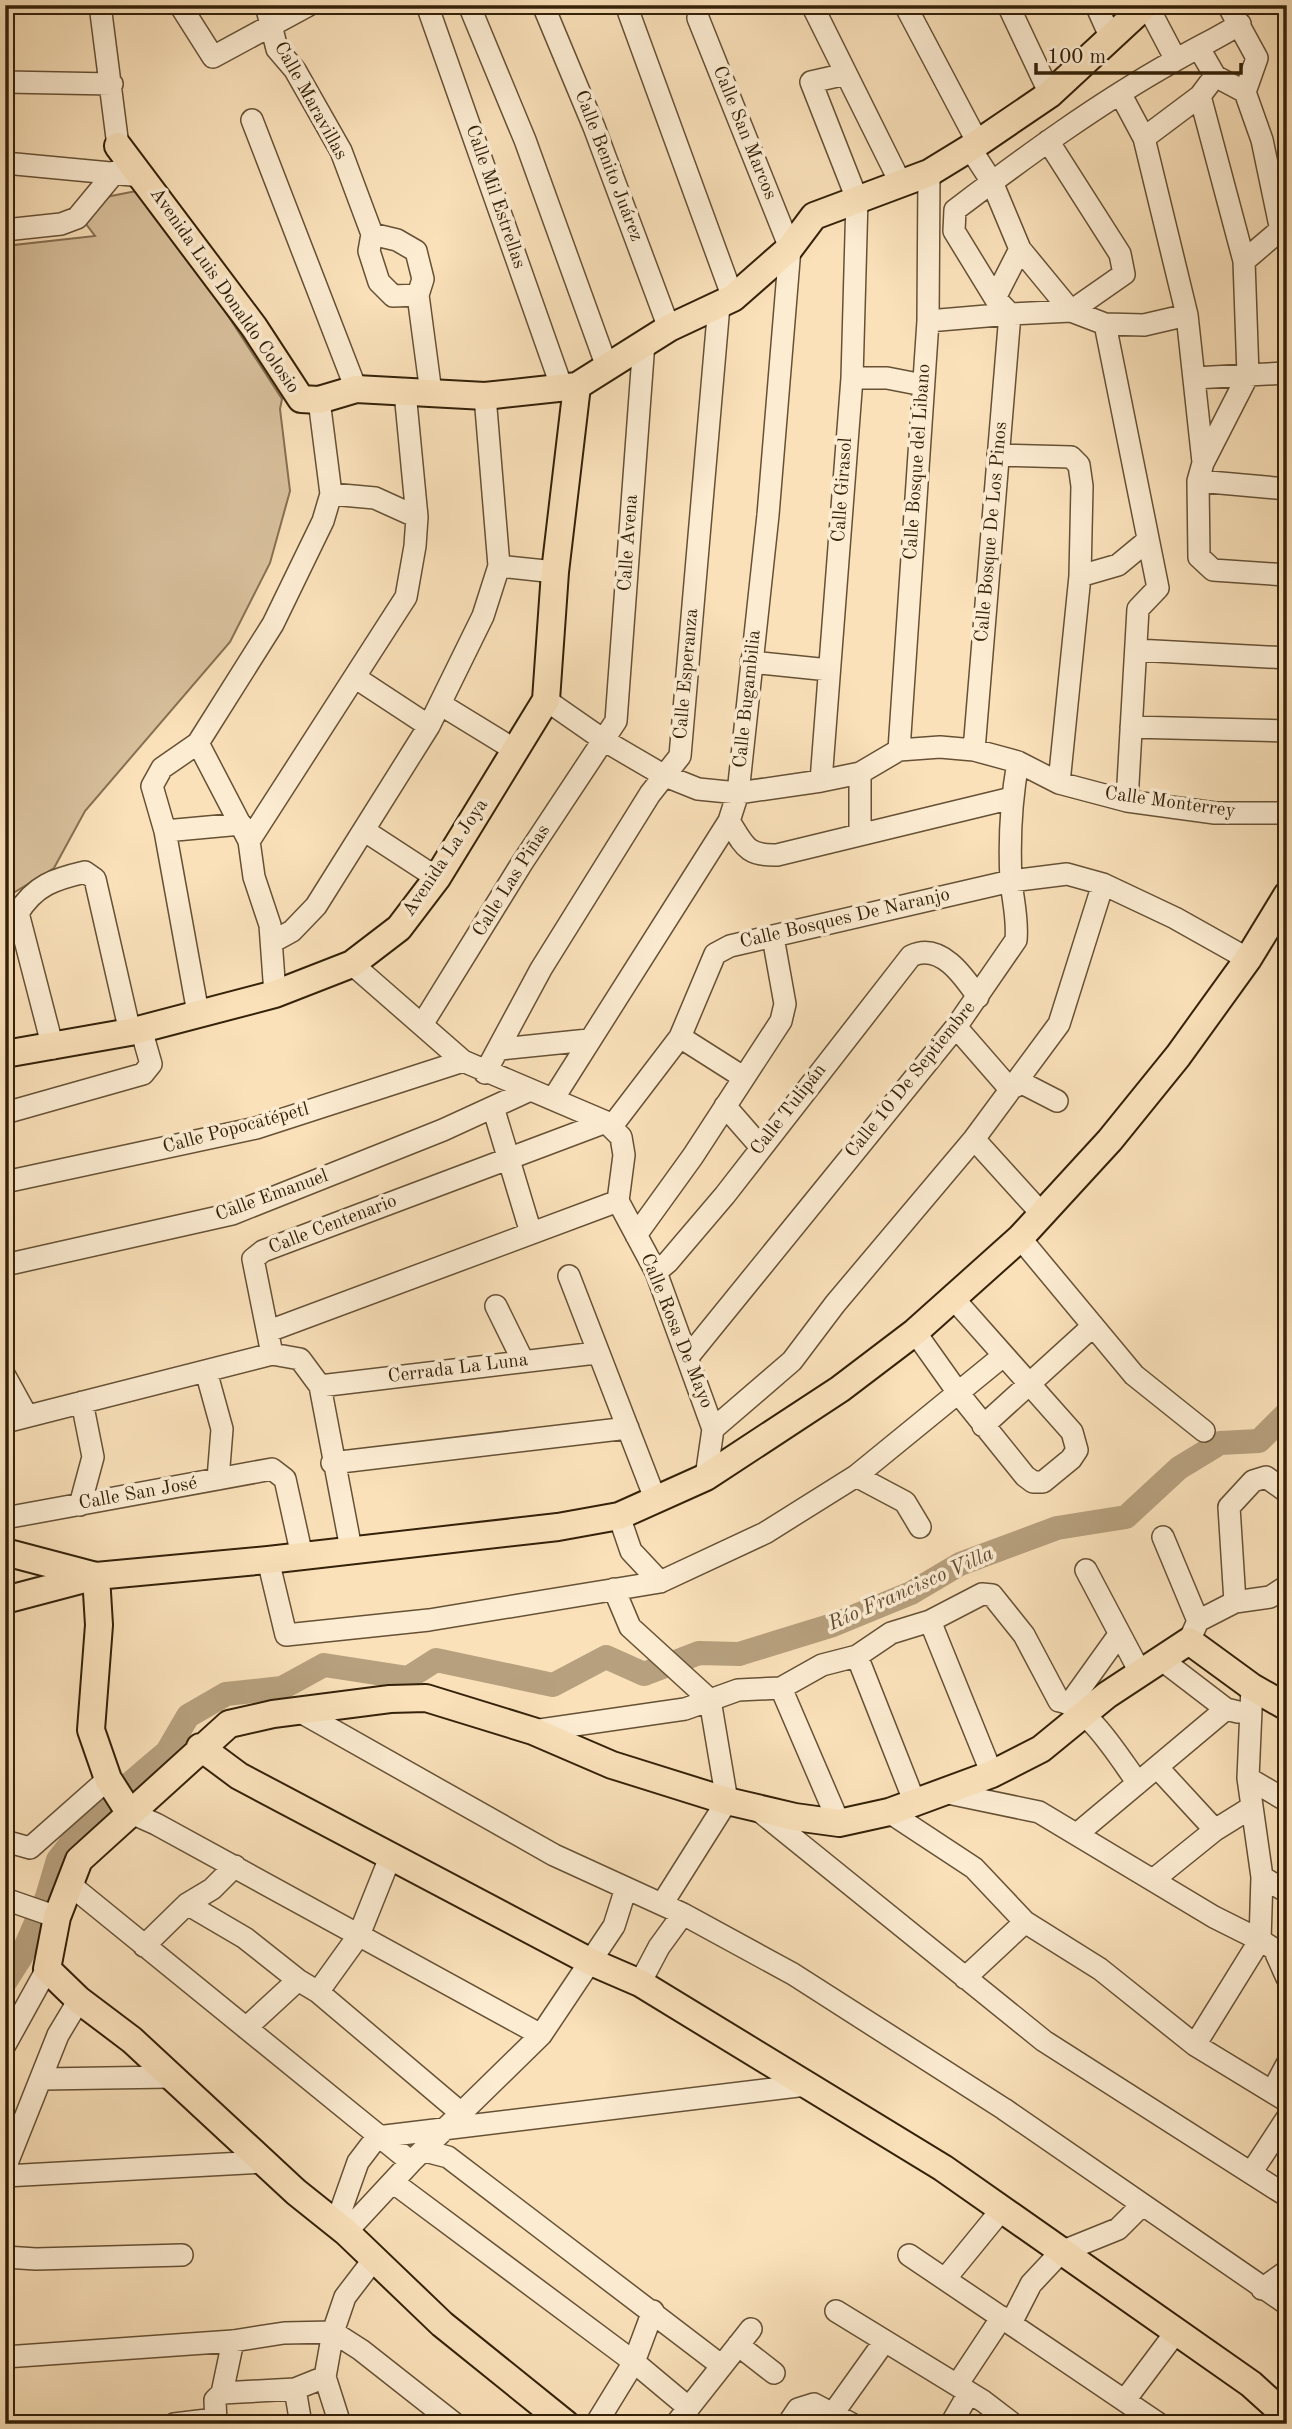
<svg xmlns="http://www.w3.org/2000/svg" width="1292" height="2429" font-family="'Old Standard TT',serif">
  <style>
    .green { fill: #d8c09c; stroke: #867052; stroke-width: 2 }
    .lines { fill: none; stroke-linecap: round; stroke-linejoin: round }
    .river { stroke: #b7a07e; stroke-width: 24 }
    .minor-casing { stroke: #665135; stroke-width: 24 }
    .major-casing { stroke: #342109; stroke-width: 30 }
    .minor { stroke: #fcecd2; stroke-width: 21 }
    .major { stroke: #fae1ba; stroke-width: 26 }
    .labels { text-anchor: middle; dominant-baseline: central; stroke-width: 7; stroke-linejoin: round; paint-order: stroke }
    .street-label { font-size: 19px; fill: #342109; stroke: #fcecd2 }
    .water-label { font-size: 21px; font-style: italic; fill: #624d32; stroke: #fcecd2 }
  </style>
  <rect width="100%" height="100%" fill="#fae1ba"/>
  <filter id="stains"><feTurbulence type="fractalNoise" baseFrequency=".00286" numOctaves="4"/><feColorMatrix values="0 0 0 0 .2 0 0 0 0 .09 0 0 0 0 .02 0 0 0 .5 -.17"/></filter>
  <radialGradient id="worn" r=".72"><stop offset=".6" stop-color="#630" stop-opacity="0"/><stop offset="1" stop-color="#630" stop-opacity=".3"/></radialGradient>
  <path class="green" d="M146 189 282 399 280 409 290 491 270 563 230 642 85 811 54 868 10 895 5 894V246L95 236 86 224 101 198Z"/>
  <g class="lines">
    <path class="river" d="M5 1982 21 1957 47 1897 58 1860 94 1814 167 1752 188 1716 226 1694 282 1688 324 1665 408 1678 436 1660 553 1685 606 1657 644 1674 699 1653 739 1654 833 1625 911 1593 960 1564 1057 1528 1126 1517 1179 1468 1220 1443 1259 1441 1287 1413"/>
    <defs>
      <path id="minor" d="M100 5 118 146
        M180 5 213 57 309 5
        M266 5 277 49 295 70 341 151 372 234 369 251 379 282 393 296 418 295 431 393
        M427 5 562 388
        M469 5 525 140 607 367
        M543 5 594 127 669 328
        M626 5 733 298
        M812 5 901 184
        M905 5 978 143
        M1008 5 1050 94
        M1096 5 1110 36
        M1147 5 1176 60
        M1228 5 1257 58 1245 92
        M1215 76 1245 92 1262 140 1280 226 1278 232 1244 261
        M5 82 112 84
        M1121 95 1144 138 1187 315
        M252 120 356 389
        M1144 138 1200 96
        M970 148 992 182 1020 249 995 298
        M5 163 142 176
        M5 230 61 224 77 218 115 172
        M372 234 397 240 416 251 423 279 418 295
        M1020 249 1071 311 1124 274 1120 254 1048 141
        M928 321 1010 314 995 298 954 231 955 210C1025 157 1097 104 1174 61 1196 48 1218 38 1240 24
        M1105 324 1144 325 1187 315 1203 462
        M1287 373 1248 375 1203 463 1198 481 1199 557 1213 570 1287 575
        M852 378H887L923 385
        M1195 378 1248 375 1244 261 1200 96 1215 76 1200 50
        M998 455 1071 457 1079 465 1082 486 1080 576 1059 783
        M1198 481 1287 489
        M331 494 375 498 417 517
        M499 566 555 572
        M1080 576 1118 565 1147 541
        M1136 650 1287 658
        M751 662 829 670
        M356 678 429 726
        M546 700 605 741 663 775 698 789 738 793 821 781 860 773 899 750 940 747 974 750 1018 762 1059 783 1127 801 1215 813H1287
        M440 704 515 750
        M1131 727 1287 731
        M198 743 249 841
        M899 750 928 321 929 173
        M974 750 1010 314 1071 311 1105 324 1158 588 1138 609 1127 801
        M821 781 852 378 857 199 811 82 846 74
        M729 821C744 845 746 856 777 855L1012 798
        M165 831 241 824
        M365 831 437 878
        M860 833V773
        M272 942 292 931 316 906 429 726 483 616 499 566 485 396
        M352 964 463 1061 606 1122 621 1137 624 1155 618 1201 656 1272 713 1429 706 1477
        M275 994 270 925 254 877 249 841 406 597 415 546 417 517 405 392
        M198 1013 165 831 152 786 162 768 198 743 273 624 323 521 331 494 319 400
        M423 1023 522 863 616 721 644 342
        M956 1027 1010 1089 1022 1083 1057 1101
        M680 1037 743 1077
        M53 1048 18 913C35 885 55 879 85 872L95 879 130 1032
        M501 1049 588 1040
        M485 1073 541 969 650 794 680 756 719 305
        M553 1099 729 821 738 793 768 515 790 248 698 18
        M725 1106 760 1146
        M493 1107 531 1233
        M5 1113 143 1074 151 1064 141 1029
        M612 1126 680 1037 715 954 730 946 1011 881 1067 874 1103 884 1175 918 1248 959
        M974 1139 1042 1214
        M5 1182 256 1128 463 1061
        M636 1235 693 1156 781 1021 785 1004 773 937
        M1020 1238 1134 1375 1204 1431
        M5 1265 232 1214 443 1130 528 1091
        M656 1272 668 1262 725 1195 911 956C940 942 963 975 978 997
        M569 1276 656 1501
        M496 1306 523 1361
        M269 1331 618 1201
        M915 1332 959 1394 1025 1476 1033 1482H1043L1071 1459 1077 1450 1072 1432 953 1298
        M272 1354 300 1359 320 1386 351 1549
        M688 1357 956 1027 1016 940C1018 919 1013 901 1011 881 1009 841 1011 801 1018 762
        M206 1371 222 1429 218 1479
        M5 1376 27 1416
        M320 1386 596 1353
        M5 1422 272 1354 253 1259 263 1251 606 1122
        M983 1426 1093 1326
        M713 1429 792 1361 835 1304 974 1139 1059 1024 1103 884
        M332 1463 628 1428
        M856 1476 905 1502 920 1527
        M80 1505 93 1457 82 1402
        M619 1516 631 1551 660 1582
        M5 1518 272 1469 285 1479 302 1556
        M1163 1537 1198 1621
        M268 1560 286 1635 429 1620 660 1582 765 1533 856 1476 1003 1356
        M1086 1570 1141 1674
        M614 1589 630 1627 710 1700 727 1801 662 1904
        M1235 1602 1229 1507 1253 1481 1266 1477 1287 1492
        M930 1621 992 1774
        M1189 1641 1198 1621 1235 1602 1270 1597 1287 1586
        M857 1656 915 1803
        M1162 1660 1226 1709 1238 1712
        M1252 1687 1248 1778 1262 1877 1260 1940 1274 1949 1287 1978
        M781 1688 839 1823
        M1070 1703 1118 1636
        M299 1711 554 1855 683 1914 793 1974 1004 2109 1287 2304
        M533 1731 685 1709 738 1690 781 1688 822 1665 857 1656 891 1633 930 1621 982 1594 992 1595 1024 1635 1059 1701C1089 1706 1120 1759 1138 1783
        M1157 1767 1215 1830
        M1248 1778 1287 1801
        M943 1792 1039 1812 1214 1917 1260 1940 1195 2045
        M757 1809 1044 2041 1287 2196
        M129 1812 156 1824 541 2035
        M889 1812 974 1868 1025 1922 1100 1969 1195 2045 1287 2101
        M1077 1834 1226 1709
        M5 1841 30 1848 108 1779
        M1262 1877 1287 1892
        M1153 1880 1215 1830 1252 1807
        M68 1883 411 2162
        M5 1899 57 1917
        M187 1904 245 1938 298 1980 318 1992 461 2113
        M144 1946 187 1904 212 1889 235 1866
        M965 1978 1025 1922
        M640 1983 659 1947 683 1914
        M318 1992 359 1935 391 1855
        M246 2028 298 1980
        M5 2045 47 1969
        M43 2079 169 2077
        M1272 2092 1287 2064
        M425 2151 448 2157 722 2366
        M5 2168 58 2035 79 2000
        M1251 2173 1287 2118
        M5 2176 263 2162
        M394 2183 634 2362 689 2408
        M336 2224 358 2162 377 2137 806 2085
        M346 2232 411 2162 541 2035 614 1926 626 1888
        M909 2255 1159 2424
        M5 2257 36 2259 182 2255
        M945 2279 1003 2208
        M1262 2289 1287 2271
        M836 2311 983 2401 1013 2424
        M1011 2323 1031 2284 1061 2252 1118 2229 1142 2205
        M738 2345 774 2373
        M5 2357 233 2341 284 2333 333 2332 361 2350 455 2424
        M957 2385 1002 2317
        M295 2389 301 2424
        M222 2393 295 2389 325 2377
        M1125 2400 1176 2332
        M834 2412 884 2342
        M174 2424 215 2419
        M216 2424 215 2400 222 2393 233 2341
        M340 2424 325 2377 333 2332 345 2297 374 2259
        M596 2424 634 2362 653 2311
        M676 2424 751 2329
        M788 2424 798 2409 814 2404 852 2424
        M951 2424 969 2393"/>
      <path id="major" d="M118 146 254 327 301 399 319 400 356 389 485 396 577 386 669 328 733 298 790 248 814 216 929 173 978 143 1050 94 1146 5
        M5 1054 130 1032 275 994 352 964 399 928 437 878 546 700 555 572 577 386
        M5 1552 96 1576 268 1560 558 1527 619 1516 706 1477 840 1389 915 1332 1020 1238 1110 1140 1178 1056 1248 959 1287 895
        M96 1576 99 1625 91 1730 108 1779 129 1812
        M5 1600 96 1576
        M200 1747 239 1776 589 1961 640 1983 943 2168 1251 2384 1282 2412
        M566 2424 442 2324 346 2232 296 2192 132 2040 79 2000 47 1969 57 1917 79 1860 229 1724 273 1714 390 1699 426 1698 533 1731 612 1765 727 1801 795 1817 839 1823 889 1812 992 1774 1041 1749 1107 1695 1189 1641 1252 1687 1287 1707"/>
    </defs>
    <use href="#minor" class="minor-casing"/>
    <use href="#major" class="major-casing"/>
    <use href="#minor" class="minor"/>
    <use href="#major" class="major"/>
  </g>
  <g class="labels">
    <g class="street-label">
      <text transform="translate(310 101) rotate(61)">Calle Maravillas</text>
      <text transform="translate(744 133) rotate(68)">Calle San Marcos</text>
      <text transform="translate(608 166) rotate(69)">Calle Benito Juárez</text>
      <text transform="translate(495 197) rotate(71)">Calle Mil Estrellas</text>
      <text transform="translate(224 291) rotate(55)">Avenida Luis Donaldo Colosio</text>
      <text transform="translate(918 462) rotate(-86)">Calle Bosque del Libano</text>
      <text transform="translate(843 490) rotate(-86)">Calle Girasol</text>
      <text transform="translate(992 532) rotate(-85)">Calle Bosque De Los Pinos</text>
      <text transform="translate(629 543) rotate(-86)">Calle Avena</text>
      <text transform="translate(687 674) rotate(-85)">Calle Esperanza</text>
      <text transform="translate(748 699) rotate(-84)">Calle Bugambilia</text>
      <text transform="translate(1170 803) rotate(8)">Calle Monterrey</text>
      <text transform="translate(446 858) rotate(-56)">Avenida La Joya</text>
      <text transform="translate(512 881) rotate(-58)">Calle Las Piñas</text>
      <text transform="translate(845 919) rotate(-13)">Calle Bosques De Naranjo</text>
      <text transform="translate(911 1080) rotate(-51)">Calle 10 De Septiembre</text>
      <text transform="translate(789 1110) rotate(-52)">Calle Tulipán</text>
      <text transform="translate(236 1129) rotate(-15)">Calle Popocatépetl</text>
      <text transform="translate(272 1196) rotate(-20)">Calle Emanuel</text>
      <text transform="translate(333 1225) rotate(-21)">Calle Centenario</text>
      <text transform="translate(676 1331) rotate(68)">Calle Rosa De Mayo</text>
      <text transform="translate(458 1369) rotate(-7)">Cerrada La Luna</text>
      <text transform="translate(138 1494) rotate(-10)">Calle San José</text>
    </g>
    <g class="water-label">
      <text transform="translate(911 1589) rotate(-24)">Río Francisco Villa</text>
    </g>
  </g>
  <rect width="1292" height="2429" fill="none" stroke="#fae1ba" stroke-width="28"/>
  <rect x="7" y="7" width="1278" height="2415" fill="none" stroke="#342109" stroke-width="3.5"/>
  <rect x="14" y="14" width="1264" height="2401" fill="none" stroke="#342109" stroke-width="2"/>
  <path d="M1036 63v10h205v-10" fill="none" stroke="#342109" stroke-width="3.5"/>
  <text x="1047" y="63" font-size="21" fill="#342109" stroke="#fcecd2" stroke-width="5" paint-order="stroke">100 m</text>
  <rect width="100%" height="100%" filter="url(#stains)"/>
  <rect width="100%" height="100%" fill="url(#worn)"/>
</svg>
